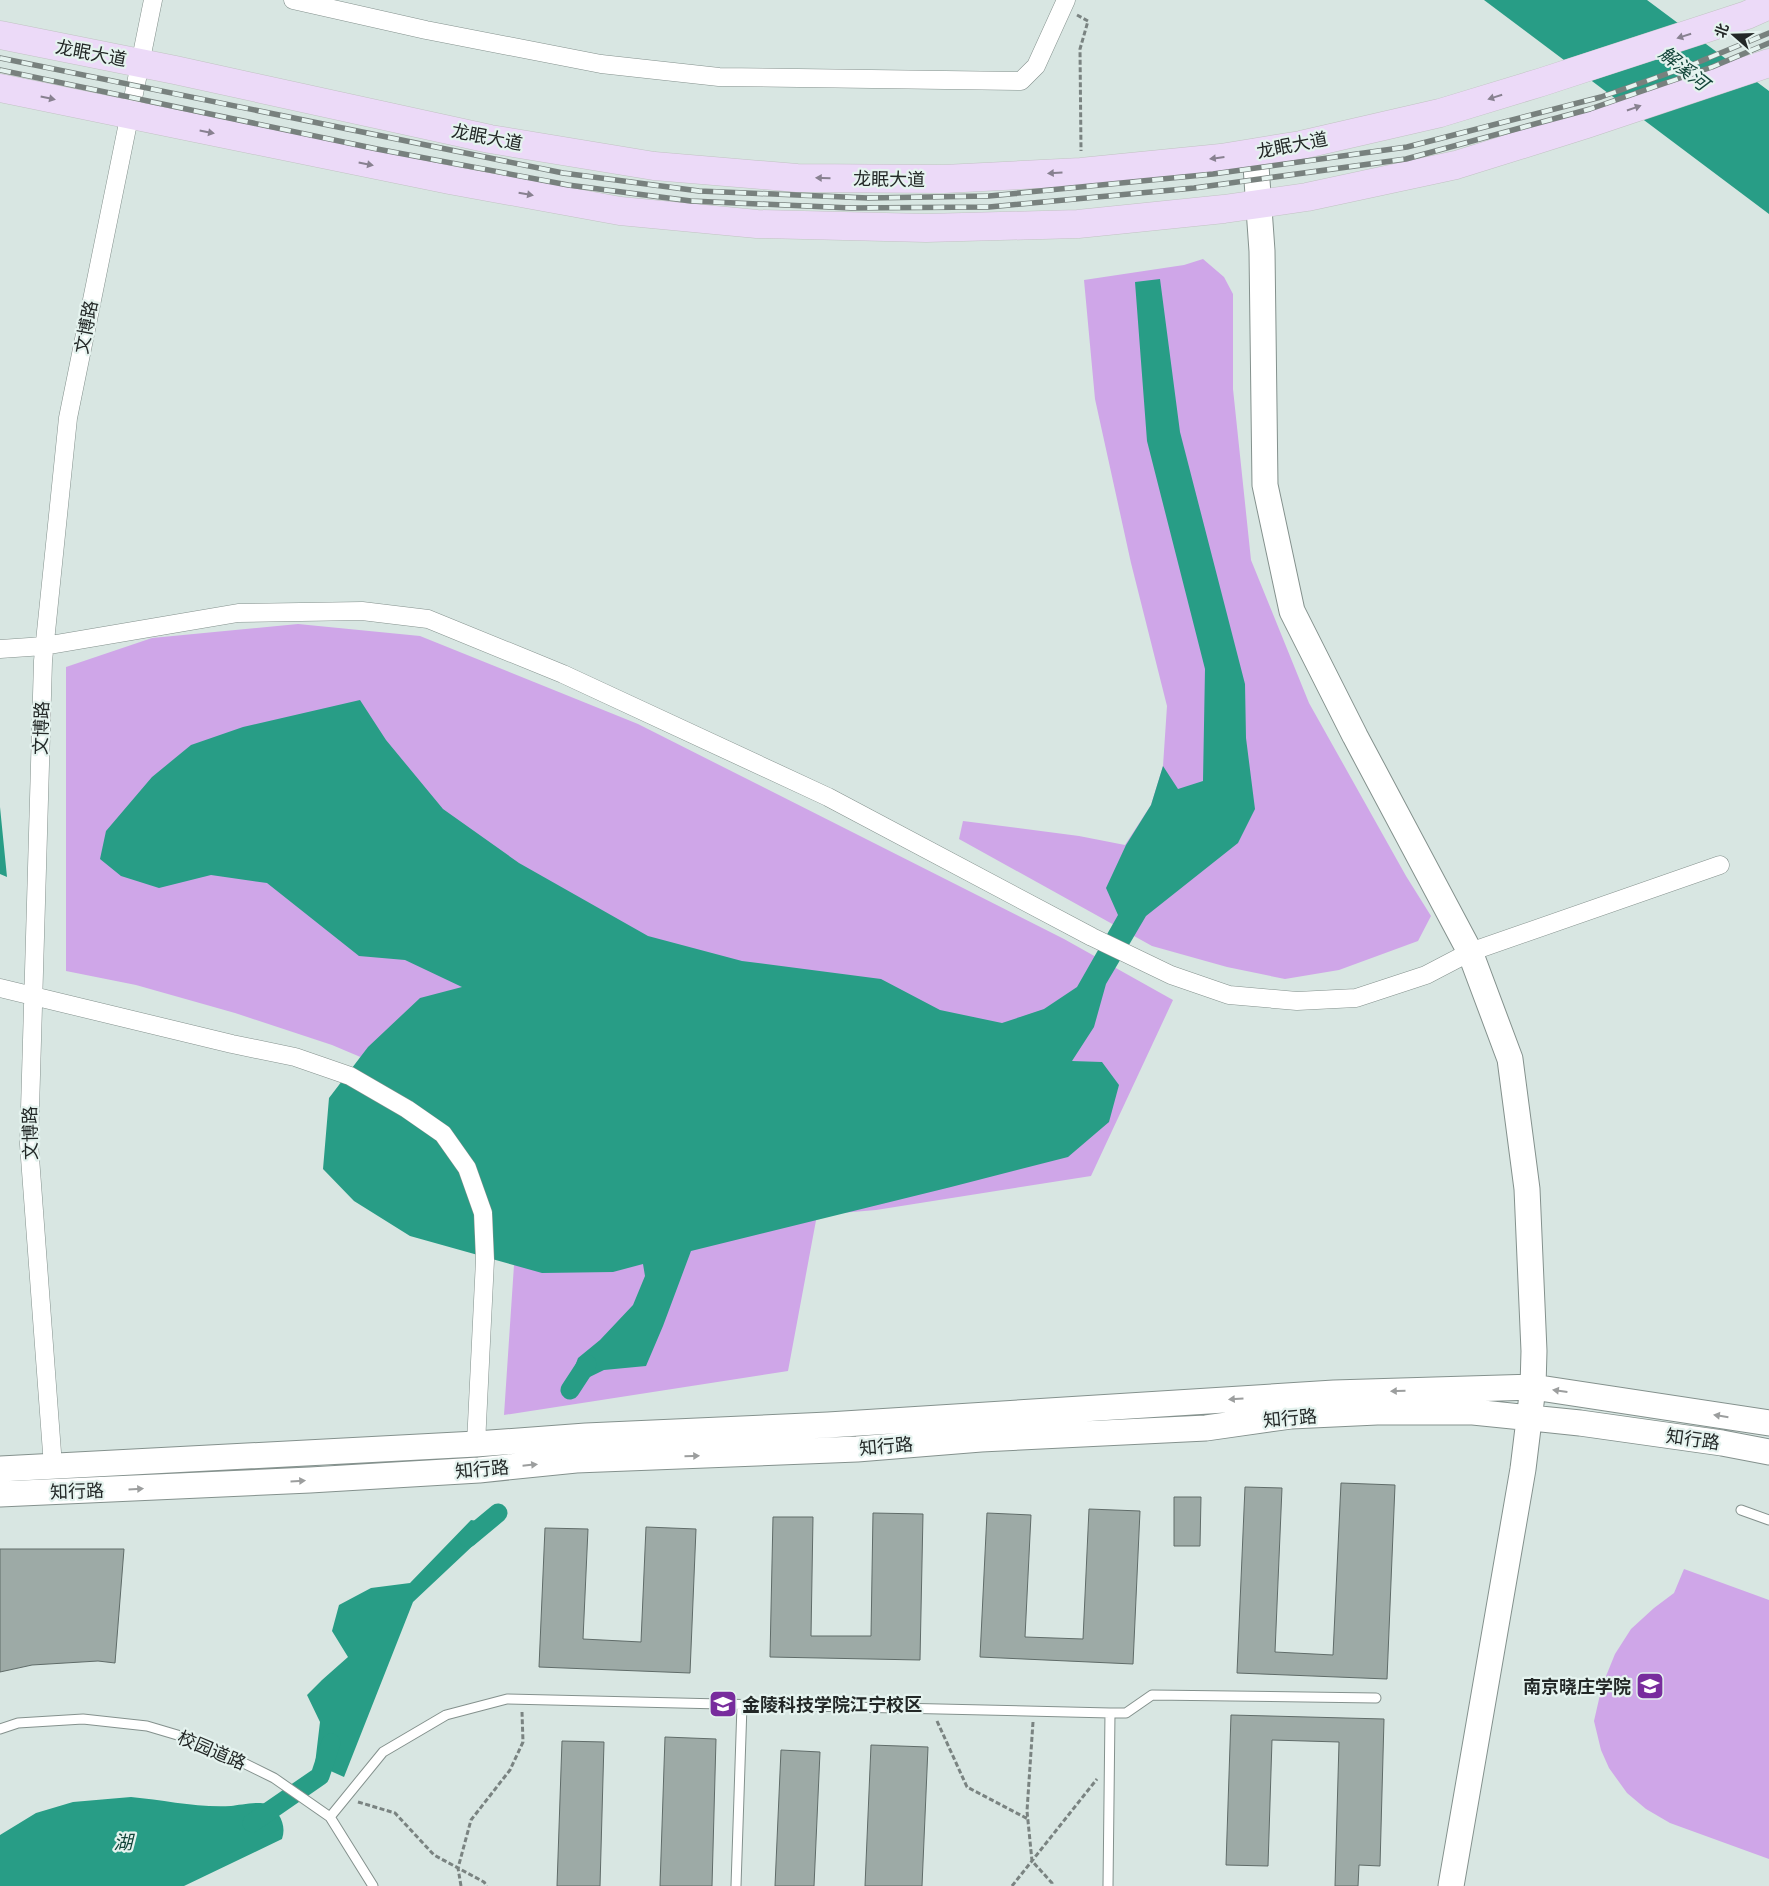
<svg xmlns="http://www.w3.org/2000/svg" width="1769" height="1886" font-family="Lora,'Noto Sans SC',serif">
  <style>
    .green { fill: #cfa6e8 }
    .water { fill: #289d86 }
    .lines { fill: none; stroke-linecap: round; stroke-linejoin: round }
    .canal { stroke: #289d86; stroke-width: 19 }
    .building { fill: #9daaa6; stroke: #606c69 }
    .lane-casing { stroke: #84918d; stroke-width: 11 }
    .street-casing { stroke: #84918d; stroke-width: 19 }
    .secondary-casing { stroke: #84918d; stroke-width: 27 }
    .primary-casing { stroke: #c1c3c3; stroke-width: 29 }
    .path { stroke: #7a8381; stroke-width: 3; stroke-dasharray: 5 2.5; stroke-linecap: butt }
    .lane { stroke: #fff; stroke-width: 9 }
    .street { stroke: #fff; stroke-width: 18 }
    .secondary { stroke: #fff; stroke-width: 25 }
    .primary { stroke: #ecdaf8; stroke-width: 28 }
    .rail-casing { stroke: #78817e; stroke-width: 5.5 }
    .rail { stroke: #e5f3ef; stroke-width: 4; stroke-dasharray: 11; stroke-linecap: butt }
    .oneway { fill: #888190 }
    .oneway2 { fill: #9c9e9e }
    .labels { text-anchor: middle; dominant-baseline: central; stroke-width: 4.5; stroke-linejoin: round; paint-order: stroke }
    .street-label { font-size: 18px; fill: #232827; stroke: #e5f3ef }
    .poi-label { font-size: 18px; font-weight: bold; fill: #232827; stroke: #e5f3ef; text-anchor: end }
    .water-label { font-size: 19px; font-style: italic; fill: #134439; stroke: #e5f3ef }
  </style>
  <rect width="100%" height="100%" fill="#d8e6e2"/>
  <path class="green" d="M1203 259 1224 277 1233 294V389L1251 560 1309 703 1406 876 1431 916 1418 941 1339 970 1285 979 1227 967 1152 946 959 839 963 821 1079 836 1125 845 1151 805 1163 766 1167 706 1131 563 1095 399 1084 280 1184 265Z
    M298 624 420 636 638 724 1064 939 1173 1000 1091 1176 876 1210 817 1215 788 1371 504 1415 519 1190 415 1080 332 1045 235 1013 136 985 66 971V667L152 638Z
    M1684 1569 1769 1600V1859L1670 1823 1646 1809 1627 1793 1609 1768 1601 1750 1594 1721 1602 1686 1615 1654 1631 1629 1654 1608 1674 1593Z"/>
  <path class="water" d="M1484 0H1647L1769 91V214Z
    M1160 279 1180 432 1245 684 1246 738 1255 809 1238 843 1146 916 1106 984 1094 1027 1072 1061 1102 1062 1119 1085 1109 1122 1068 1157 951 1187 691 1251 663 1326 646 1366 604 1370 567 1388 578 1358 600 1340 633 1305 645 1276 643 1264 613 1272 542 1273 410 1236 354 1201 323 1169 329 1098 368 1047 420 998 462 987 405 960 359 956 267 883 211 875 159 888 121 876 100 859 106 831 152 777 191 745 243 727 360 700 386 740 443 809 519 863 648 936 742 961 881 979 940 1010 1002 1023 1044 1009 1077 987 1118 915 1106 888 1126 845 1151 805 1163 766 1178 789 1203 781 1205 669 1147 441 1135 282Z
    M0 807 7 877 0 874Z
    M471 1520 496 1524 413 1602 344 1777 315 1764 320 1722 307 1695 322 1680 348 1657 332 1631 339 1605 371 1588 410 1583Z
    M131 1797C164 1800 198 1808 231 1806 239 1805 259 1801 266 1804 279 1810 287 1825 282 1839L184 1886H0V1835L36 1813 73 1802Z"/>
  <g class="lines">
    <path class="canal" d="M570 1390 587 1364
      M468 1538 498 1513
      M252 1823 320 1776 331 1743"/>
  </g>
  <path class="building" d="M1341 1483 1395 1485 1387 1679 1237 1673 1245 1487 1282 1488 1275 1652 1333 1655Z
    M1174 1497H1201L1200 1546H1174Z
    M1089 1509 1140 1511 1133 1664 980 1657 987 1513 1031 1515 1025 1637 1083 1639Z
    M873 1513 923 1514 920 1660 770 1657 773 1517H813L811 1636H871Z
    M646 1527 696 1529 690 1673 539 1667 545 1528 588 1529 583 1639 641 1642Z
    M0 1549H124L115 1663 98 1661 32 1665 0 1672Z
    M1231 1715 1384 1719 1380 1866 1359 1865 1358 1886H1335L1339 1742 1272 1740 1268 1866 1226 1865Z
    M665 1737 716 1739 712 1886H660Z
    M562 1741 604 1742 600 1886H557Z
    M871 1745 928 1747 922 1886H865Z
    M781 1750 820 1752 814 1886H775Z"/>
  <g class="lines">
    <defs>
      <path id="lane" d="M1741 1510 1769 1520
        M1110 1713H1126L1152 1695 1376 1698
        M0 1729 18 1723 83 1719 147 1726 201 1742 274 1778 330 1817 373 1886
        M330 1817 383 1752 446 1715 507 1699 1110 1713 1108 1886
        M736 1886 742 1705"/>
      <path id="street" d="M293 0 426 30 601 64 719 77 1021 81 1036 66 1066 0
        M0 649 44 646 238 613 362 611 428 619 563 674 828 797 1092 937 1171 975 1229 995 1297 1001 1356 998 1426 975 1470 952 1720 865
        M0 988 232 1044 295 1057 350 1076 407 1109 443 1134 467 1168 483 1213 485 1260 476 1444
        M53 1466 29 1144 43 661 68 418 153 0"/>
      <path id="secondary" d="M1255 152 1262 251 1265 485 1292 611 1355 736 1470 952 1510 1059 1527 1189 1534 1351 1533 1387 1523 1469 1451 1886
        M0 1469 476 1444 586 1436 828 1425 1334 1393 1533 1387 1769 1423
        M0 1494 310 1480 479 1470 576 1460 857 1449 981 1439 1206 1428 1291 1416 1377 1412H1473L1580 1423 1722 1443 1769 1452"/>
      <path id="primary" d="M0 35 175 70 490 139 654 166 797 178 944 179 1081 172 1221 158 1301 145 1440 113 1542 82 1747 15 1769 5
        M0 88 450 180 620 211 757 224 926 228 1078 224 1224 209 1307 197 1456 165 1587 124 1769 63"/>
    </defs>
    <use href="#lane" class="lane-casing"/>
    <use href="#street" class="street-casing"/>
    <use href="#secondary" class="secondary-casing"/>
    <use href="#primary" class="primary-casing"/>
    <path class="path" d="M1077 15 1088 21 1080 49 1081 151
      M937 1721 967 1787 1028 1819
      M1033 1722 1027 1811 1032 1861 1052 1883V1886
      M358 1802 395 1813 434 1855 484 1882 487 1886
      M461 1886 458 1868 471 1820 510 1770 523 1742 522 1712
      M1012 1886 1097 1779"/>
    <use href="#lane" class="lane"/>
    <use href="#street" class="street"/>
    <use href="#secondary" class="secondary"/>
    <use href="#primary" class="primary"/>
    <defs>
      <path id="rail" d="M0 58 563 173 699 191 868 198 989 196 1213 174 1407 147 1601 97 1689 66 1769 33
        M0 70 377 149 568 185 691 201 851 208 989 207 1194 188 1406 159 1590 109 1712 67 1769 43"/>
    </defs>
    <use href="#rail" class="rail-casing"/>
    <use href="#rail" class="rail"/>
  </g>
  <defs><path id="oneway-solid" d="M-6-.8H1V-3.2L6.5 0L1 3.2V.8H-6Z" transform="scale(1.25)"/></defs>
  <g class="oneway">
    <use href="#oneway-solid" transform="translate(1684 36) rotate(162)"/>
    <use href="#oneway-solid" transform="translate(1495 97) rotate(163)"/>
    <use href="#oneway-solid" transform="translate(48 98) rotate(12)"/>
    <use href="#oneway-solid" transform="translate(1634 108) rotate(-19)"/>
    <use href="#oneway-solid" transform="translate(207 132) rotate(11)"/>
    <use href="#oneway-solid" transform="translate(1217 158) rotate(173)"/>
    <use href="#oneway-solid" transform="translate(366 164) rotate(11)"/>
    <use href="#oneway-solid" transform="translate(1055 173) rotate(177)"/>
    <use href="#oneway-solid" transform="translate(823 178) rotate(-179)"/>
    <use href="#oneway-solid" transform="translate(526 194) rotate(10)"/>
  </g>
  <g class="oneway2">
    <use href="#oneway-solid" transform="translate(1398 1391) rotate(179)"/>
    <use href="#oneway-solid" transform="translate(1560 1391) rotate(-172)"/>
    <use href="#oneway-solid" transform="translate(1236 1399) rotate(176)"/>
    <use href="#oneway-solid" transform="translate(1721 1416) rotate(-171)"/>
    <use href="#oneway-solid" transform="translate(692 1456) rotate(-2)"/>
    <use href="#oneway-solid" transform="translate(530 1465) rotate(-6)"/>
    <use href="#oneway-solid" transform="translate(298 1481) rotate(-3)"/>
    <use href="#oneway-solid" transform="translate(136 1489) rotate(-3)"/>
  </g>
  <defs>
    <symbol id="university-square" viewBox="-11 -11 22 22"><rect x="-9" y="-9" width="18" height="18" rx="4" fill="#782c9d" stroke="#e5f3ef"/><path d="M0-5L7-2L0 1L-7-2ZM-4 1L0 2.5L4 1V4Q0 6-4 4Z" fill="#fff"/></symbol>
  </defs>
  <g fill-rule="evenodd">
    <use href="#university-square" x="1634" y="1670" width="32" height="32"/>
    <use href="#university-square" x="707" y="1688" width="32" height="32"/>
  </g>
  <g class="labels">
    <g class="street-label">
      <text transform="translate(91 53) rotate(11)">龙眠大道</text>
      <text transform="translate(487 137) rotate(11)">龙眠大道</text>
      <text transform="translate(1292 145) rotate(-11)">龙眠大道</text>
      <text transform="translate(889 179) rotate(1)">龙眠大道</text>
      <text transform="translate(86 327) rotate(-79)">文博路</text>
      <text transform="translate(41 728) rotate(-88)">文博路</text>
      <text transform="translate(30 1133) rotate(-91)">文博路</text>
      <text transform="translate(1290 1418) rotate(-5)">知行路</text>
      <text transform="translate(1693 1439) rotate(8)">知行路</text>
      <text transform="translate(886 1446) rotate(-5)">知行路</text>
      <text transform="translate(482 1469) rotate(-5)">知行路</text>
      <text transform="translate(77 1491) rotate(-2)">知行路</text>
      <text transform="translate(212 1750) rotate(23)">校园道路</text>
    </g>
    <g class="poi-label">
      <text x="1631" y="1686">南京晓庄学院</text>
      <text x="742" y="1704" text-anchor="start">金陵科技学院江宁校区</text>
    </g>
    <g class="water-label">
      <text transform="translate(1684 68) rotate(39)">解溪河</text>
      <text x="123" y="1842">湖</text>
    </g>
  </g>
  <g transform="translate(1734 35) rotate(290)" stroke="#e5f3ef" stroke-width="4" paint-order="stroke">
  <path d="M0-4L9 19L0 12L-9 19Z" fill="#232827"/>
  <text y="-8" font-size="14" font-weight="bold" text-anchor="middle" fill="#232827">北</text>
  </g>
</svg>
